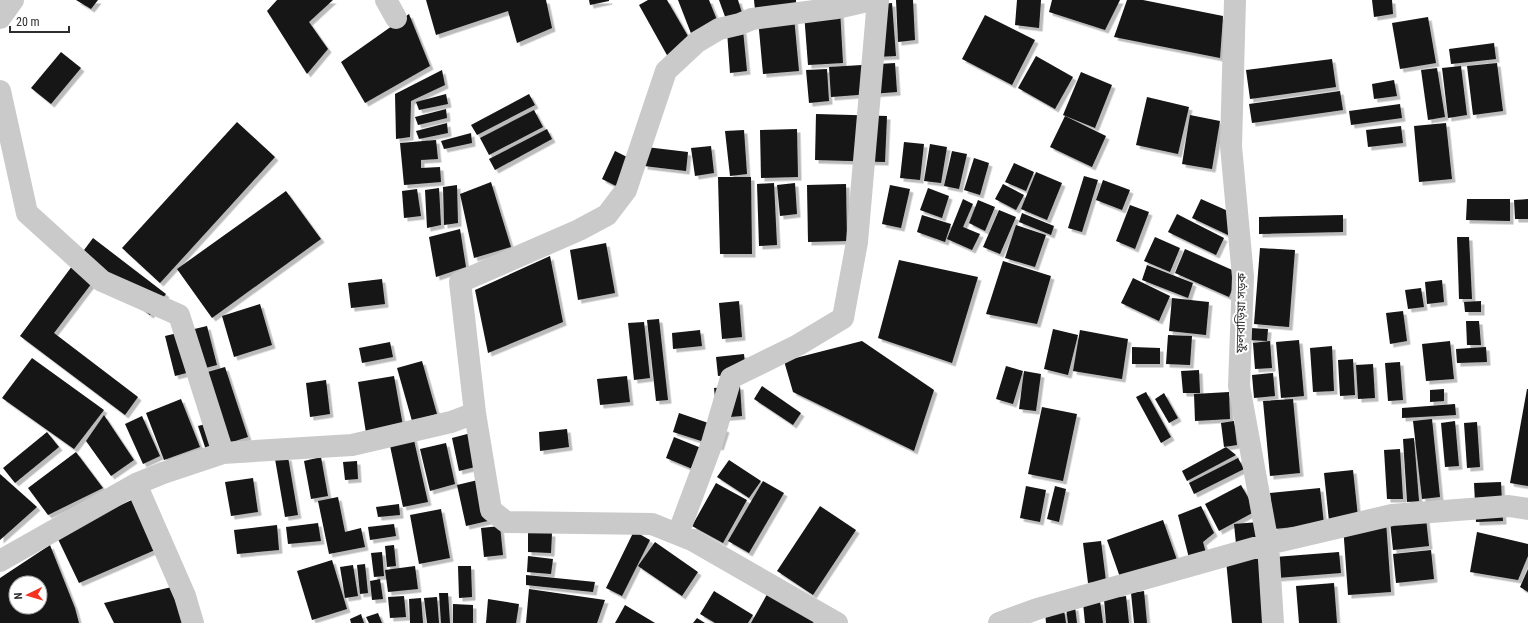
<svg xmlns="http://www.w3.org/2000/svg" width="1528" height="623" font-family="'Roboto Condensed','Noto Sans Bengali',sans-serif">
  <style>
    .building { fill: #141414; fill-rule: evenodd; filter: url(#shadow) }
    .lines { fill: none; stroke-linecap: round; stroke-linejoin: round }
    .street { stroke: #cacaca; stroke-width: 22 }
    .labels { text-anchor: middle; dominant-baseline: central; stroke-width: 4; stroke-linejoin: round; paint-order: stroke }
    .street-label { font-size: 12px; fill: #2d2d2d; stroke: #fff }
  </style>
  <defs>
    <filter id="shadow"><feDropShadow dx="3.5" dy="3.5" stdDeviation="0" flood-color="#0004"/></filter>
  </defs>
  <rect width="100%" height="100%" fill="#fff"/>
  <path class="building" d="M76 0H98L91 9Z
    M277 0H333L309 22 328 49 307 74 267 11Z
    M426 0H546L552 28 517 43 508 11 436 35Z
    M589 0H609V1L590 5Z
    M648 0H667L692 43 668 57 639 5Z
    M678 0H709L719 25 692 36Z
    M719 0H738L743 16 727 22Z
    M754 0H796V5L755 10Z
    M896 0H913L915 40 898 42Z
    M1017 0H1041L1039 28 1015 25Z
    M1052 0H1120L1105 30 1049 12Z
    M1127 0H1143L1223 16 1220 58 1114 37Z
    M1372 0H1392L1393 14 1374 17Z
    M892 3 896 56 876 57 871 5Z
    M840 10 843 63 808 65 804 13Z
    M409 14 430 66 365 103 341 62Z
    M985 15 1035 40 1012 85 962 59Z
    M794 17 799 71 763 74 758 19Z
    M1428 17 1436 63 1400 69 1392 23Z
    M743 30 747 71 730 73 727 31Z
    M1494 43 1496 59 1451 64 1449 49Z
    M61 52 81 68 51 104 31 88Z
    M1036 56 1073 77 1055 109 1018 88Z
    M1332 59 1336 87 1250 99 1246 70Z
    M895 63 897 92 831 97 829 67Z
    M1497 63 1503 111 1473 115 1467 66Z
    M1461 66 1467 115 1448 118 1442 68Z
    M1437 68 1445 117 1428 120 1421 70Z
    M827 69 829 101 809 103 806 70Z
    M442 70 445 85 411 101 410 137 396 139 395 94Z
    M1081 72 1112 85 1095 128 1063 115Z
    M1394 80 1397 96 1374 99 1372 84Z
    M1340 91 1343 110 1252 123 1249 104Z
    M446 94 448 104 419 110 416 102Z
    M529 94 535 105 477 135 471 125Z
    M1147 97 1189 107 1178 154 1136 145Z
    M1400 104 1402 118 1351 125 1349 111Z
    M446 109 447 118 418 125 415 117Z
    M534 110 543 127 489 155 480 138Z
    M816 114 887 116 885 162 815 160Z
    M1190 115 1220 121 1212 169 1182 164Z
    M1065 116 1106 136 1092 167 1050 147Z
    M237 122 275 157 160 283 122 248Z
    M447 123 448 133 419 139 416 131Z
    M1446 123 1452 179 1419 182 1414 126Z
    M1401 126 1403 143 1368 147 1366 130Z
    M547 129 552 139 495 170 489 159Z
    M797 129 798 177 761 178 760 130Z
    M744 130 747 174 730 176 725 131Z
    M471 133 472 143 444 149 441 141Z
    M436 140 438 159 421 160V168L440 167 441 182 404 185 400 143Z
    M904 142 924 144 920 180 900 178Z
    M930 144 947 147 941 183 924 181Z
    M711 146 714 173 695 176 691 148Z
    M646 147 688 152 686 171 644 166Z
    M615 151 631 159 618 187 602 179Z
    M952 151 967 154 959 189 944 186Z
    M974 158 989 163 980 195 964 190Z
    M1014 163 1034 172 1026 191 1005 182Z
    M1036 172 1062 183 1047 220 1021 209Z
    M1084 176 1098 180 1082 232 1068 228Z
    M718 177H751L752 254H720Z
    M1103 180 1130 190 1122 210 1096 200Z
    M491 182 511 247 474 258 460 194Z
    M774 183 777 245 759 246 757 184Z
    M795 183 797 214 780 216 777 185Z
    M846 184 847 241 808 242 807 185Z
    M1003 184 1024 195 1016 210 995 199Z
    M457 185 458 223 444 225 443 187Z
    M890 185 910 189 901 228 882 224Z
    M439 188 441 225 427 228 425 190Z
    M928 188 949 196 942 218 920 210Z
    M417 189 421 216 404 218 402 191Z
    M286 191 321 239 212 318 177 269Z
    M963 199 973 204 963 227 980 234 972 250 947 239Z
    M1201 199 1237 215 1228 235 1192 218Z
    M1467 199H1510V221L1466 220Z
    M1528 199V219H1515L1514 200Z
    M978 200 995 207 985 231 969 223Z
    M1130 205 1149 212 1135 249 1116 241Z
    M999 210 1016 217 1000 254 983 247Z
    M1022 213 1054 226 1051 235 1019 222Z
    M1177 214 1224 238 1216 255 1168 232Z
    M922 215 951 224 945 242 917 232Z
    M1343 215V232L1259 234V217Z
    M1016 225 1046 235 1035 267 1005 258Z
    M460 229 466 267 436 277 429 237Z
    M1155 237 1180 248 1170 272 1144 261Z
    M1457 237H1469L1472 299H1459Z
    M93 238 166 294 150 315 98 275 54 333 138 397 125 415 20 336Z
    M606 243 615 293 578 300 570 250Z
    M1260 248 1295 250 1289 327 1254 324Z
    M1185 249 1239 273 1229 297 1175 273Z
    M550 256 563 322 488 353 475 290Z
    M899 260 978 277 952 363 878 338Z
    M1003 261 1051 276 1037 324 986 314Z
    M1147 265 1193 283 1188 298 1142 280Z
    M1133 278 1170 296 1159 321 1121 303Z
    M382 279 385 304 351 308 348 283Z
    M1442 280 1444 302 1427 304 1425 282Z
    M1421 288 1424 307 1408 309 1405 290Z
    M1172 298 1209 302 1206 335 1169 331Z
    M739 301 742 337 722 339 719 303Z
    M1481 301V312H1465L1464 302Z
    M260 304 272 345 234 357 222 316Z
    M1403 311 1407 341 1390 344 1386 313Z
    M659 319 668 400 656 401 647 320Z
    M1466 321H1479L1481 345H1467Z
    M644 322 650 378 634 380 628 323Z
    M207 326 217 365 175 376 165 336Z
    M1250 328 1268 329 1267 341 1249 340Z
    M1053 329 1078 335 1068 375 1044 369Z
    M700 330 702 346 673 349 672 333Z
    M1080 330 1128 339 1122 379 1073 371Z
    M1168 335 1192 336 1190 365 1166 364Z
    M1299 340 1304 396 1281 398 1276 342Z
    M862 341 934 390 914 451 793 392 784 361Z
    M1270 341 1272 368 1255 369 1253 343Z
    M1450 341 1454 379 1426 381 1422 344Z
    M390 342 393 357 362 363 359 348Z
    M1332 346 1334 391 1313 392 1310 348Z
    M1132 347 1160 348V364H1132Z
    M1486 347 1487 362 1457 363 1456 349Z
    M744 354 746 373 718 376 716 357Z
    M32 358 104 410 74 449 2 398Z
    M1353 359 1355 395 1340 396 1338 360Z
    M422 361 437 414 412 421 397 368Z
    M1400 362 1403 400 1388 401 1385 363Z
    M1373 364 1375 398 1358 399 1356 365Z
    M1006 366 1023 371 1013 404 996 399Z
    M225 367 248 437 206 450 198 426 213 422 197 375Z
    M1199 370 1200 393H1183L1181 371Z
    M1024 371 1041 374 1036 411 1019 409Z
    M1273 373 1275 396 1254 398 1252 375Z
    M394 376 403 426 366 433 358 382Z
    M627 376 630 402 600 405 597 379Z
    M326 380 330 414 310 417 306 383Z
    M740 386 742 416 717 418 714 388Z
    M762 386 801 413 793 425 754 399Z
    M1444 389V401L1430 402V390Z
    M1527 389H1528V486L1510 483Z
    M1146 392 1171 437 1161 443 1136 397Z
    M1229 392 1230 419 1195 421 1194 394Z
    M1164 393 1178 418 1169 423 1155 399Z
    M181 399 200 447 164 460 146 413Z
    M1293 399 1300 473 1270 476 1263 401Z
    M1455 404 1456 415 1402 418V408Z
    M1042 407 1077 414 1063 481 1028 474Z
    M679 413 726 429 720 447 673 432Z
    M104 415 134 460 111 476 86 441Z
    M142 416 160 456 143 464 125 424Z
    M1432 419 1440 497 1422 499 1413 421Z
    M1234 421 1237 445 1224 447 1221 423Z
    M1455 421 1459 466 1445 467 1441 423Z
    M1477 422 1480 467 1467 468 1464 423Z
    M567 429 569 447 540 451 539 432Z
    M47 432 59 447 15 483 3 468Z
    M471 433 479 466 459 471 452 438Z
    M413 436 428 502 403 507 389 441Z
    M674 437 711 452 702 473 666 458Z
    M1414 438 1419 501 1407 502 1403 439Z
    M446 443 455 484 430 491 420 449Z
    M1226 447 1236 455 1187 481 1182 471Z
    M1400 449 1403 499H1387L1384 450Z
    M76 452 103 488 48 515 28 488Z
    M288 457 298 515 285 517 275 459Z
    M321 457 328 496 311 499 304 461Z
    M1238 458 1244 469 1194 494 1189 483Z
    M729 460 761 481 749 498 717 477Z
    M357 461 358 479 345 480 343 462Z
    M1353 470 1358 517 1329 521 1324 473Z
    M0 474 37 507 0 540Z
    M253 478 258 512 231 516 225 482Z
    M482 479 492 520 466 526 457 485Z
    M763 481 784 493 749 553 728 541Z
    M1501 482 1503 521 1476 522 1474 483Z
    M716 483 747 500 723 543 692 526Z
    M1241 485 1256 511 1219 531 1205 504Z
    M1026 486 1046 490 1040 522 1020 518Z
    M1055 486 1066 489 1059 522 1047 519Z
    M1320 488 1324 524 1274 529 1270 493Z
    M338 497 345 532 361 528 365 547 329 554 318 501Z
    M136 498 155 550 79 583 56 535Z
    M399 504 400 515 378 517 376 507Z
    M820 506 856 530 813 595 777 571Z
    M1201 506 1214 533 1203 542 1206 553 1189 558 1178 515Z
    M441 509 450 558 419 564 410 515Z
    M1425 509 1429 546 1393 550 1389 512Z
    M1163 520 1177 560 1121 580 1107 540Z
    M1259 522 1261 542 1236 544 1234 524Z
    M1386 522 1391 592 1348 595 1343 525Z
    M318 523 321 541 288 544 286 527Z
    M394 524 396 536 370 540 368 527Z
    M277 525 279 550 237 554 234 530Z
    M500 526 503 555 484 557 481 528Z
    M634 531 650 540 622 596 606 588Z
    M528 532 552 533 551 553 528 552Z
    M1477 532 1528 544V556L1518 580 1470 572Z
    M1101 541 1106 581 1088 583 1083 543Z
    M655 542 698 572 682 596 638 566Z
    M50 545 75 608 79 623H0V578ZM16 583H40V607H16Z
    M394 545 396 566 387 567 385 546Z
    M1431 550 1434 579 1396 583 1393 554Z
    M382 552 384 576 374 577 371 553Z
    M1339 552 1341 573 1277 578 1275 557Z
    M528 556 553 559 551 574 527 572Z
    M1261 557 1267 623H1232L1226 560Z
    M332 560 347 609 312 620 297 571Z
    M365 564 368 593 360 594 357 565Z
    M353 565 358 596 345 598 340 567Z
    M415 566 418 589 388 592 385 570Z
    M458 566H471L472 597 459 598Z
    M1528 569V592L1520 587Z
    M526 575 595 582 593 592 526 585Z
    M380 579 383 599 372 600 370 581Z
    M1334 583 1337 623H1299L1296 586Z
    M176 586 188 623H114L104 603Z
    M529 589 605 600 597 623H526Z
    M770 589 817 615 813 623H751Z
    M714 591 753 615 748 623H715L700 614Z
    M1144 591 1147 623H1134L1131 593Z
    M439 593H448L450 623H441Z
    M404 596 406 617 390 618 388 597Z
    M1126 596 1129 623H1106L1104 599Z
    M437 597 439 623H427L424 598Z
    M421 598 423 623H410L409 599Z
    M488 599 519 604 516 623H486Z
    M1100 601 1103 623H1085L1083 603Z
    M453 604 473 605V623H453Z
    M625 605 655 623H615Z
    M1075 607 1077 623H1068L1066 608Z
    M1064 610 1066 623H1046L1045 612Z
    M378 613 382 623H369L366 617Z
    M361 614 364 623H351L350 619Z
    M697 618 705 623H693Z"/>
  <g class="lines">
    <path class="street" d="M386 0 396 18
      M1235 0 1231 146 1243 277 1239 386 1268 544 1273 623
      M0 18 13 0
      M0 91 27 213 102 281 179 315 223 453
      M475 413 491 510 506 522 652 524 692 540 837 623
      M136 484 185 596 193 623
      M678 534 712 443 731 378 798 345 843 318 857 242 878 0
      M0 561 136 484 163 473 223 453 352 445 451 422 475 413 460 282 579 230 607 215 626 190 666 71 697 42 719 29 740 24 752 19 837 8 872 0
      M999 623 1037 609 1268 544 1392 515 1509 506 1528 509"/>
  </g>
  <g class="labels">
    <g class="street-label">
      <text transform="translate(1241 313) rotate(-89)">ফুলবাড়িয়া সড়ক</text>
    </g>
  </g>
  <g transform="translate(28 595) rotate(265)"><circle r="19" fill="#ffffff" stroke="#ababab"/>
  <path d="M0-3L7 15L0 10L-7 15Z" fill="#f5311f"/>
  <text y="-6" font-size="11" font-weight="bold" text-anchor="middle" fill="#2d2d2d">N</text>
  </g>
  <path d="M10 26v6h59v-6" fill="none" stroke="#2d2d2d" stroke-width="2"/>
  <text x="16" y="26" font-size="12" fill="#2d2d2d" stroke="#ffffff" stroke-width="3" paint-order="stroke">20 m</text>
</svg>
